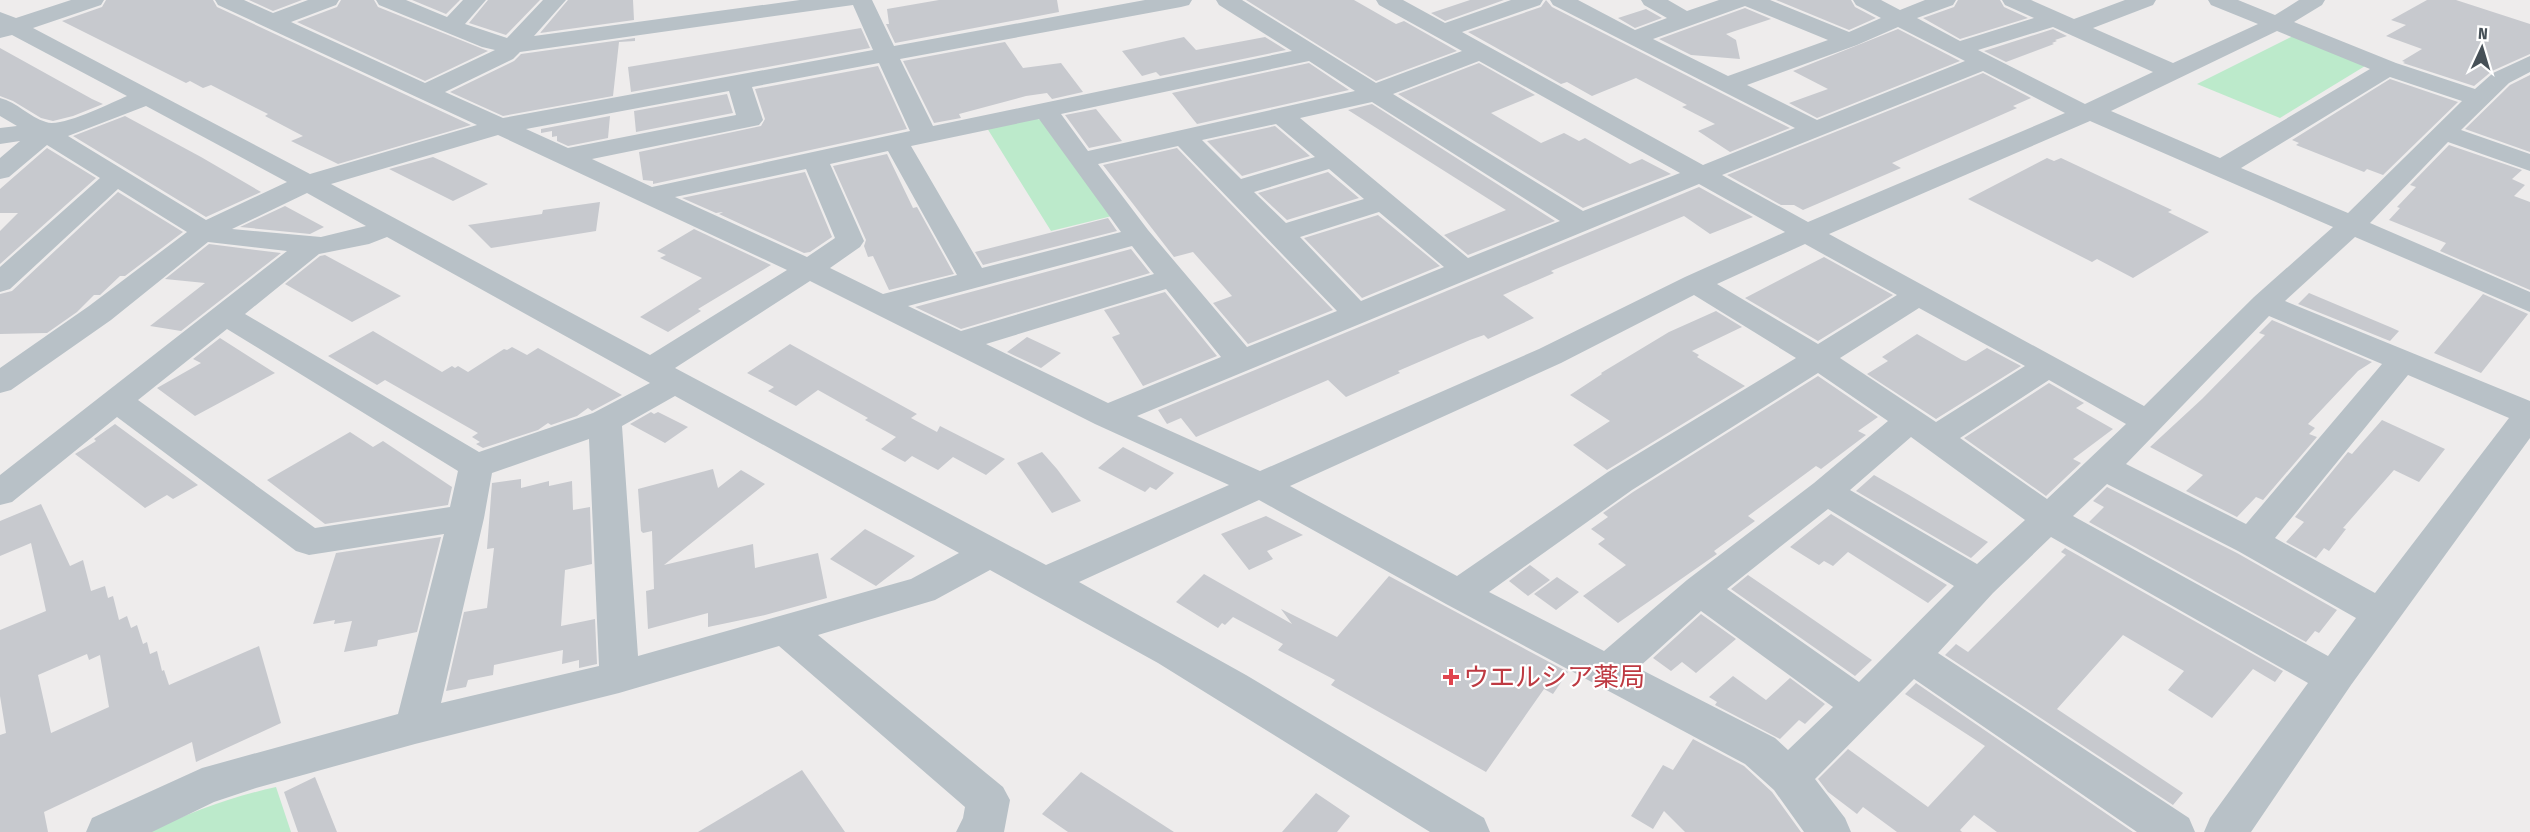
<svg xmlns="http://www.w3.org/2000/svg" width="2530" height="832" font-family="'Fira Sans Condensed','Noto Sans JP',sans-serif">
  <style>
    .green { fill: #bceacb }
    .building { fill: #c7c9ce; fill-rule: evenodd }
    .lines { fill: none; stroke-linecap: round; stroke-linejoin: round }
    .minor { fill: #b8c1c7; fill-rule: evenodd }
    .health-dot { fill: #e0444e; stroke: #fff; stroke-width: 2 }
    .labels { text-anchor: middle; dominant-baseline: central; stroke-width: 4.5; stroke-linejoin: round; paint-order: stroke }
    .near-health-label { font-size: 26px; fill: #be3a42; stroke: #fff; text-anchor: start }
  </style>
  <rect width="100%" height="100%" fill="#eeecec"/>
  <path class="green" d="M2293 36 2370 63 2280 118 2197 84Z
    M1032 118 1042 120 1112 216 1051 231 987 128Z
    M276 787 291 832H149C191 812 231 797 276 787Z"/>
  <path class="building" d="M106 0H213L217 7 471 125 338 164 291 141 303 136 265 116 268 114 211 85 203 88 190 81 186 83 62 21 102 7Z
    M249 0H302L273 11Z
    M341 0H374L378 7 488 51 425 81 297 22 337 7Z
    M412 0H460L446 14Z
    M488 0H540L506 35 469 23Z
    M568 0H633L634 20 540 33Z
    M939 0H1057L1059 12 895 43 886 24H889L887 9Z
    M1246 0H1354L1396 24 1404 21 1457 51 1376 81Z
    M1470 0H1504L1445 21 1431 13Z
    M1546 0 1552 7 1790 128 1730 152 1698 131 1715 124 1682 107 1687 105 1636 78 1592 96 1567 82 1561 84 1468 32 1541 7Z
    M1776 0H1851L1855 7 1876 18 1849 30Z
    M1958 0H2000L2004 7 2028 18 1960 39 1923 18 1954 7Z
    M2427 0H2456L2530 24V54L2492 71 2474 86 2403 63 2405 62 2402 61 2422 49 2386 36 2406 25 2391 20Z
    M1745 8 1771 19 1726 34 1736 40 1740 59 1691 55 1659 39Z
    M1646 9 1662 18 1635 28 1618 18Z
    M861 28 870 48 631 92 628 67Z
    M1898 29 1960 61 1817 118 1789 103 1828 89 1793 71Z
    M2053 29 2067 36 2055 40 2057 41 2052 43 2054 44 2006 62 1984 51Z
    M1184 37 1196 50 1265 37 1286 50 1160 76 1156 72 1142 76 1122 51Z
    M635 38V41L619 42 613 96 503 116 450 92 514 61 521 54Z
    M1005 42 1023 68 1061 63 1083 92 1052 99 1047 93 1026 96 959 114 961 118 934 123 903 61Z
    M0 48 92 99 103 104 73 116 53 121 41 118 13 101 0 96Z
    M1309 63 1349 90 1197 124 1172 93Z
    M1479 63 1535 95 1491 113 1541 143 1564 133 1579 141 1585 138 1630 164 1642 159 1671 174 1583 208 1398 94Z
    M878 66 907 129 653 184V181L643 180 639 152 761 126 765 119 755 89Z
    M1983 73 2031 98 2013 106 2017 108 1892 163 1901 168 1803 210 1794 205H1781L1727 175Z
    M2530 75V152L2465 129 2510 85Z
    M2390 79 2458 102 2383 175 2367 169 2364 172 2296 145 2299 143 2292 140Z
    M727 94 733 113 636 132 634 111Z
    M1372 104 1555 221 1468 255 1444 235 1506 210 1348 110Z
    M1096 109 1122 141 1089 148 1065 115Z
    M125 116 201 157 261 192 206 217 73 136Z
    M610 116 608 138 568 146 557 141V136L552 137V131L541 133V129Z
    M1275 126 1310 156 1242 176 1207 141Z
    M2449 145 2522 170 2512 179 2525 185 2514 196 2530 202V290L2440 251 2446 243 2389 220 2400 208 2397 207 2416 187 2410 185Z
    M47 148 96 178 0 264V231L18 213H0V189Z
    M1177 148 1333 310 1248 344 1213 303 1232 296 1193 252 1174 257 1103 165Z
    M887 154 913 208 917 207 954 274 889 290 873 256 868 257 864 246 866 240 833 166Z
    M433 157 444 162 488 184 453 201 389 169Z
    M2047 158 2054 161 2061 158 2172 210 2168 212 2209 232 2133 278 2097 259 2092 262 1968 199Z
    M805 172 832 237 810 252 804 253 719 214 723 212 716 213 682 198Z
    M1328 172 1359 198 1287 220 1258 193Z
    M1699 187 1753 217 1710 234 1684 216 1551 271 1554 273 1503 295 1534 318 1488 339 1484 335 1470 340 1398 371 1400 373 1346 397 1328 380 1196 437 1181 418 1167 424 1158 410Z
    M118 192 183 232 125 276H120L100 295H94L77 312 47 333 0 334V294L12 291Z
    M600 202 596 231 491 248 468 225 542 214 543 210Z
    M285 206 324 227 310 234 240 227Z
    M1378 215 1440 266 1362 298 1304 238Z
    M1108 218 1117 231 983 265 975 252Z
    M694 229 771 265 698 309 701 311 668 332 640 317 702 278 660 258 666 255 657 251Z
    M209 244 281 253 181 331 150 326 205 283 165 279Z
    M1131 249 1150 273 961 329 915 307Z
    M325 255 401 296 352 322 285 284 320 256Z
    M1824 257 1893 295 1818 341 1745 298Z
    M1165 292 1217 356 1143 386 1112 337 1120 334 1104 310Z
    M2309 293 2390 327 2399 331 2390 341 2298 304Z
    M2483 294 2528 314 2481 373 2434 353Z
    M1716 311 1742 327 1692 351 1699 355 1697 357 1745 386 1607 470 1573 445 1610 421 1570 395 1602 374 1601 373 1669 332Z
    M2272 320 2372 362 2358 371 2308 424 2315 428 2309 434 2317 437 2263 500 2256 497 2237 517 2186 491 2203 475 2150 447 2202 399 2265 335 2259 333Z
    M373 331 442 372 452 366 455 368 458 366 468 372 504 349 507 350 512 347 527 355 538 348 622 395 592 411 588 408 577 416 551 425 548 423 538 430 483 448 476 444 480 442 472 437 478 433 385 380 377 385 328 356Z
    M1917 334 1962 360 1966 361 1987 348 2021 366 1936 419 1867 374 1888 361 1882 357Z
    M1027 337 1061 353 1041 368 1007 352Z
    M220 338 275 373 195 416 157 388 201 363 193 359Z
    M790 344 917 414 911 418 937 432 940 426 1005 459 986 475 953 457 938 470 912 456 905 462 881 449 896 437 865 420 868 418 818 390 796 406 768 391 774 387 747 373Z
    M1818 376 1878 417 1858 431 1866 435 1821 469 1816 466 1748 516 1755 521 1714 551 1717 554 1618 623 1583 596 1626 565 1598 544 1605 539 1591 529 1608 517 1603 513 1633 492Z
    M2049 383 2084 403 2076 408 2113 429 2073 459 2081 463 2046 496 1964 438Z
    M651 412 654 414 658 412 688 427 665 443 630 424Z
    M2382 420 2445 449 2419 482 2394 470 2343 528 2346 529 2329 551 2324 548 2316 558 2286 542 2304 522 2295 517 2348 452 2352 454Z
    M115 424 198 485 173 499 167 495 145 508 75 454 96 441 94 439Z
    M350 432 373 447 383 441 452 487 448 505 325 524 267 480Z
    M1123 447 1174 473 1156 490 1150 487 1145 492 1098 468Z
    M1042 452 1057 469 1081 501 1052 513 1017 463Z
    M713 469 718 488 741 470 765 484 664 565 753 544 755 568 818 553 827 598 765 615 708 627V613L648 629 646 591 654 589 652 531 643 533 641 531 638 489Z
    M1874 475 1909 495 1988 542 1971 558 1856 491Z
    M521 479V488L549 481V486L572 481 573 510 590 507 592 564 565 570 561 626 595 619 597 664 579 668V660L562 664 563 650 494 665 493 675 468 680 466 687 446 691 464 612 487 608 494 548 487 549 492 483Z
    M2107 487 2237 553 2337 610 2319 633 2315 631 2306 642 2089 522 2104 507 2093 501Z
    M41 504 70 566 83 560 91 591 105 586 108 598 113 596 119 620 127 616 131 628 137 625 143 644 147 642 150 654 157 651 162 671 164 670 169 685 259 646 281 723 196 762 192 742 44 812 48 832H0V735L6 733 0 696V630L46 611 31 543 0 556V521ZM87 654 89 660 100 655 109 707 51 733 38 675Z
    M1831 514 1947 585 1928 603 1848 552 1833 566 1824 561 1819 565 1790 547Z
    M1266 516 1303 535 1267 551 1273 559 1249 570 1221 534Z
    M865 529 915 556 876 586 830 559Z
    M441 537 417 632 378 640 377 646 344 652 352 621 334 624 335 620 313 624 336 553Z
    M2065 548 2283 671 2275 682 2253 669 2212 718 2168 690 2184 671 2123 635 2057 709 2183 793 2173 805 1945 655 1956 644 1968 652 2066 555 2061 552Z
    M1530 565 1550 580 1528 596 1509 581Z
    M1204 574 1292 624 1281 609 1337 637 1389 576 1568 672 1553 694 1544 689 1486 772 1331 685 1335 680 1278 650 1283 644 1233 617 1225 625 1222 623 1218 628 1176 602Z
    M1748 575 1792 605 1872 660 1855 676 1731 589Z
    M1557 577 1579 592 1556 610 1534 594Z
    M1701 614 1736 639 1696 673 1682 662 1671 671 1653 658Z
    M1733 676 1766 700 1790 678 1825 704 1805 724 1799 720 1780 739 1715 705 1717 702 1709 697Z
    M1916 683 2133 832H1997L1974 815 1960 830 1962 832H1897L1863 807 1857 814 1828 792 1818 779 1848 749 1928 807 1985 746 1905 694Z
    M1693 739 1744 766 1772 792 1801 832H1685L1664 811 1653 829 1631 816 1663 765 1673 770Z
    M802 770 845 832H698Z
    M1081 772 1174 832H1068L1042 814Z
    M315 777 337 832H298L284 792Z
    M1316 793 1350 816 1337 832H1282Z"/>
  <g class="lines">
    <path class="minor" d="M71 0H104L101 5 33 28 310 174 477 125 218 5 215 0H244L273 13 308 0H339L336 5 291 22 425 83 495 50 482 47 379 5 376 0H406L447 17 463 0H486L465 24 507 38 543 0H566L534 36 800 0H872L894 46 1145 0H1192L1189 5 1181 7 900 59 933 126 1292 51 1219 5 1216 0H1242L1376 83 1462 51 1379 5 1376 0H1403L1445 23 1511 0H1543L1540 5 1462 32 1703 165 1795 128 1553 5 1550 0H1578L1635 30 1667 18 1644 5 1641 0H1668L1687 11 1719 0H1770L1849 32 1881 18 1856 5 1853 0H1881L1900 10 1925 0H1956L1953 5 1917 18 1960 41 2034 18 2005 5 2002 0H2031L2074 19 2125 0H2156L2153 5 2093 28 2173 63 2258 24 2211 5 2208 0H2238L2275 15 2299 0H2325L2322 5 2294 22 2396 63 2475 89 2493 73 2530 56V72L2509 83 2461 130 2530 154V171L2448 142 2370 223 2530 292V312L2355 237 2285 301 2530 401V438L2351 685 2251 832H2204L2210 818 2308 683 2051 537 1993 593 1938 653 2189 818 2195 832H2137L1914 679 1815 779 1845 818 1851 832H1804L1774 790 1745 764 1446 604 1259 500 1079 582 1246 675 1484 818 1490 832H1430L1158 663 990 570 935 600 818 635 1003 787 1010 800 1004 832H956L963 818 965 807 779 646 619 693 415 744 256 788 214 802 152 832H86L92 818 202 768 398 714 444 534 309 555 296 551 117 417 12 502 0 505V475L287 251 208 242 111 320 11 390 0 393V368L89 306 187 232 118 189 10 289 0 292V267L100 178 47 145 9 177 0 179V158L20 141 0 144V128L17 126 0 116V98C17 102 29 117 46 122 61 128 111 103 127 96L12 35 0 38V12L16 18ZM853 5 873 50 503 118 445 92 513 59 520 52ZM1745 6 1828 40 1728 76 1653 39ZM1898 27 1965 61 1817 120 1747 85 1857 45ZM2053 27 2153 72 2085 104 1978 50ZM2277 31 2370 69 2220 158 2111 111ZM1309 61 1355 91 1088 151 1061 114ZM1479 61 1680 173 1583 211 1393 94ZM879 63 910 131 652 187 592 159 759 125 763 120 752 87ZM1983 71 2065 113 1808 222 1722 175ZM2390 77 2462 101 2348 213 2241 168ZM729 91 736 115 568 148 526 129ZM1372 102 1560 221 1468 258 1300 118ZM146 106 287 182 206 220 68 136ZM1039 119 1121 232 982 268 911 146ZM2090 121 2333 227 2254 297 2144 406 1829 234ZM1276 124 1315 157 1241 179 1202 140ZM498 135 787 270 650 355 331 184ZM1178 146 1337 311 1247 347 1148 230 1098 164ZM888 151 957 275 883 294 830 268 860 247 864 241 830 164ZM806 169 835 238 807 257 675 197ZM1329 169 1364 199 1286 223 1254 192ZM1699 184 1785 232 1685 277 1539 349 1260 471 1137 416ZM307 193 366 226 321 237 232 229ZM1379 212 1444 267 1361 301 1300 237ZM387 237 650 383 593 413 479 452 245 314 319 254 369 244ZM1805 244 1897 295 1818 344 1717 284ZM1132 246 1154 274 961 331 908 306ZM810 281 1095 424 1229 485 1046 565 675 368ZM1166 289 1221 357 1108 403 986 344ZM1694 295 1796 358 1608 472 1457 576 1290 486 1561 363ZM1919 308 2025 366 1936 422 1840 358ZM2269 316 2382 364 2246 524 2126 464ZM227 329 458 471 450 507 315 528 138 400ZM1818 373 1888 421 1814 483 1687 580 1604 651 1489 592 1632 490ZM2408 375 2509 418 2375 593 2275 538ZM2049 380 2126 424 2047 499 1960 438ZM675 396 959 553 911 579 638 656 622 426ZM1911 437 2025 520 1977 564 1850 490ZM589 439 599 666 441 703 484 518 492 473ZM2107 484 2238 551 2356 618 2328 656 2073 516ZM1828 509 1954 586 1859 682 1727 589ZM1701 611 1833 707 1788 750 1775 738 1638 668Z"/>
  </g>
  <path class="health-dot" d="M1448 668h6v6h6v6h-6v6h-6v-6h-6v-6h6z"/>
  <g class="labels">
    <g class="near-health-label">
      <text x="1463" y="677">ウエルシア薬局</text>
    </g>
  </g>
  <g transform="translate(2482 48) rotate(4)" stroke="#ffffff" stroke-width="4.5" paint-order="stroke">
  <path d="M0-4.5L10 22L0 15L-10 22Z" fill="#465057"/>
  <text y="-9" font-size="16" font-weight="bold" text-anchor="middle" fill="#465057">N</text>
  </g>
</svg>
